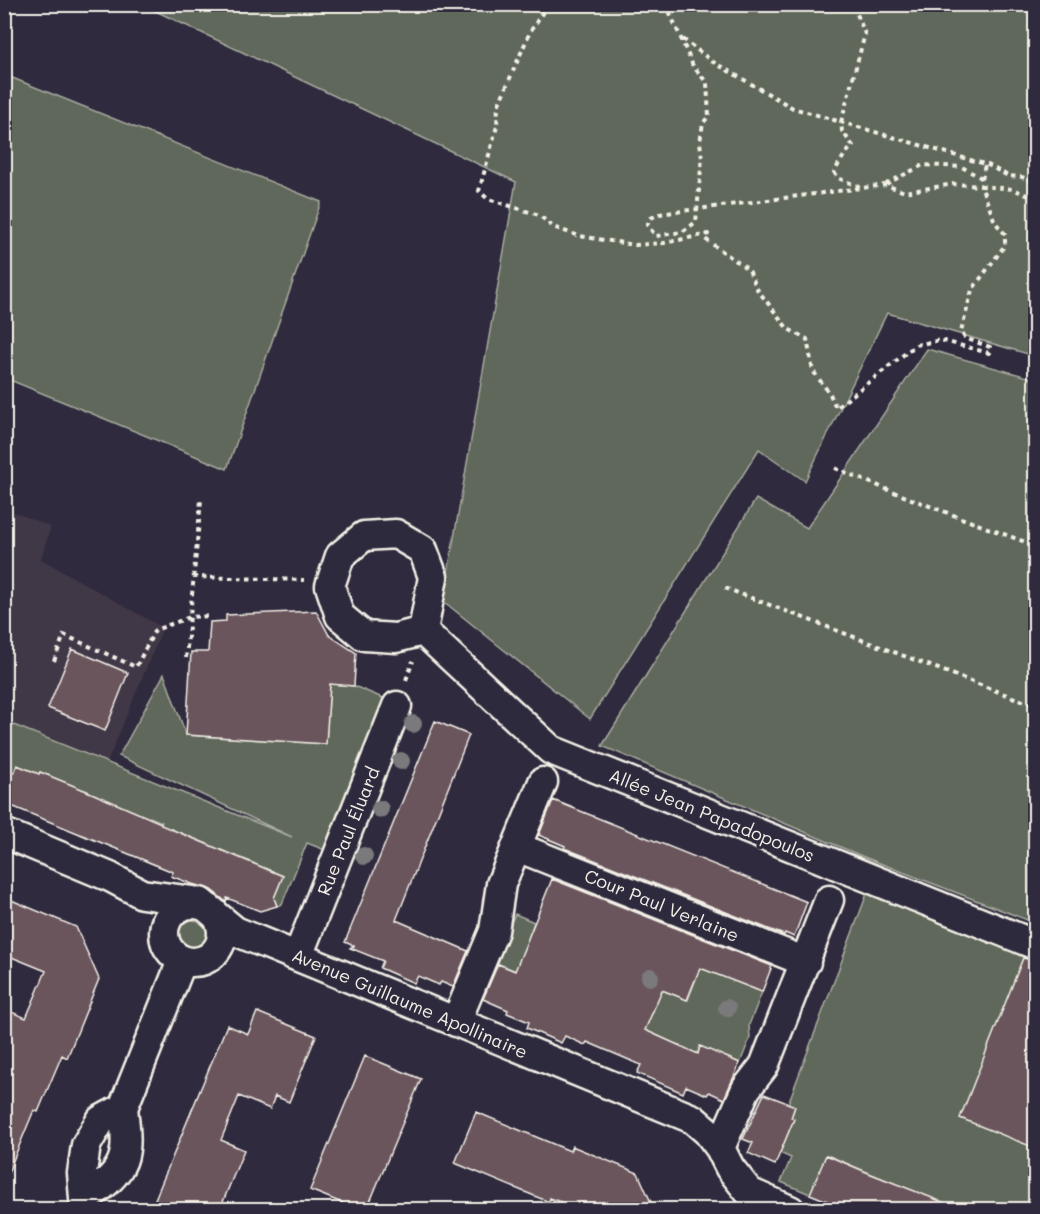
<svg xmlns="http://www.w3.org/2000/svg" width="1040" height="1214" font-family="Mali,sans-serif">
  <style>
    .built { fill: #413747 }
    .green { fill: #5e675a; stroke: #a9aca1; stroke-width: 1.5 }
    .building { fill: #6b545d; stroke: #f4f1e8; stroke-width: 1.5 }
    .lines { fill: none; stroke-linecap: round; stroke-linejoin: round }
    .minor-casing { stroke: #f4f1e8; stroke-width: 33 }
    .path { stroke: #f4f1e8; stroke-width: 4; stroke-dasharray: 4.5 4.5; stroke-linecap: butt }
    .minor { stroke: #2f2a3d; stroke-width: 28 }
    .tree { fill: #7a797c }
    .labels { text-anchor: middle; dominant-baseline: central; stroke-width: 6; stroke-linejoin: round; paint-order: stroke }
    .street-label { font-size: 18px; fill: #f4f1e8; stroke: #2f2a3d }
  </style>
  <rect width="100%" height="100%" fill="#2f2a3d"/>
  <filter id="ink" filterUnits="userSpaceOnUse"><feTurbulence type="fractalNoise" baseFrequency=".0167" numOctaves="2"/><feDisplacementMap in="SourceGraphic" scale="12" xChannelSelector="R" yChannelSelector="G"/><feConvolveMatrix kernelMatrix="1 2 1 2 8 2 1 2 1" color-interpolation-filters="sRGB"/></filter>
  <g filter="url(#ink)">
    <path class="built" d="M4 508 51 527 41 559 163 628 107 763 5 721Z"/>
    <path class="green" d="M143 5H1035V356L887 313 805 481 759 449 590 719 443 601 516 182Z
      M5 75 321 202 227 469 5 378Z
      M927 349 1035 379V923L864 857 602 746 756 499 807 528Z
      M164 674 186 735 326 744 330 684 354 686 385 699 325 850 307 843 282 904 277 906 274 898 283 876 244 859 239 867 210 845 171 829 156 865 146 861 162 822 150 817 149 820 116 806 117 804 106 799 89 838 80 834 96 795 85 790 83 793 51 779V776L40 772 24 811 29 770 17 765 14 773 5 769 4 721 292 837 119 756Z
      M581 887 612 899 593 946 623 973 646 913 677 926 665 956 659 989 688 1000 711 940 742 952 732 980 762 992 749 1025 750 1038 740 1063 700 1047 697 1055 654 1034 641 1065 631 1061 648 1023 494 962 515 914 534 922 529 936 557 946Z
      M868 891 1035 958V1209H952L931 1201 921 1194 914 1209H903L910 1193 893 1183 827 1155 810 1194 781 1182 791 1158 780 1153 794 1119 791 1118 795 1107 788 1104Z
      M177 934a16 16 0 1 1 32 0a16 16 0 1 1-32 0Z"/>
    <path class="building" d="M316 611 329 635 356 653 354 686 330 684 326 744 186 735 191 652H208L210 622 226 621V615Z
      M72 649 128 673 105 731 48 708Z
      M435 721 469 735 396 920 468 951 453 987 441 982 439 985 418 976 414 983 380 968 383 961 350 948 354 946 345 942Z
      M17 765 39 774 40 772 89 792 161 823V825L283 876 274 898 277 906 260 911 227 898 226 902 210 889 192 884 171 876 173 872 4 803V769L14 773Z
      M553 800 807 902 794 937 785 933 784 935 564 848 565 846 539 835Z
      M552 879 772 966 762 992 700 968 687 1000 662 990 645 1030 698 1054 700 1046 740 1063 724 1099 709 1092 707 1095 686 1086 683 1093 637 1073 641 1065 587 1042 585 1045 565 1036 561 1043 527 1028 529 1022 507 1013 508 1010 483 999 498 964 515 971Z
      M4 897 76 927 99 979 67 1058 62 1055 38 1112 34 1110 5 1180 4 1009 26 1018 46 971 4 954Z
      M1023 958 1035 961V1148L960 1118Z
      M257 1012 316 1036 289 1102 275 1096 270 1109 239 1096 221 1140 244 1150 220 1209H151L227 1025 248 1034Z
      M365 1056 421 1079 367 1209H357L310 1190Z
      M764 1094 795 1106 791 1118 794 1119 775 1165 748 1153 753 1143 743 1139Z
      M476 1112 570 1151 572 1146 638 1173 654 1209H580L550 1198 549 1202 455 1163Z
      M826 1155 871 1174 958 1208V1209H847L810 1194Z"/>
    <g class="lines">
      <defs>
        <path id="minor" d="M396 534 423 550 433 577 423 631 396 638 364 636 340 616 330 586 340 556 364 536Z
          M423 631 551 750 1036 945
          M4 833 110 877 142 894 200 902 235 931 693 1119 708 1132 720 1148 730 1168 749 1192 790 1210
          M517 847 806 962
          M164 933a29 29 0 1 1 58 0a29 29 0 1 1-58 0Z
          M298 956 397 706
          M456 1022 494 931 501 884 543 782
          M123 1108C129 1158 128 1169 84 1199L82 1173 86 1145 101 1120Z
          M123 1108 182 961
          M720 1148 746 1089 764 1066 829 900"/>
      </defs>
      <use href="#minor" class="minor-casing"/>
      <path class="path" d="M548 4 530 32 498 106 497 126 479 191 488 199 539 215 553 227 579 236 635 245 664 243 708 234 705 239 749 270 757 289 788 329 807 339 813 371 830 394 836 408 916 345 940 340 989 353 990 347 965 338 961 332 972 290 1005 245V234L995 222 981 186 1013 189 1036 199
        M666 4 693 66 707 83 709 116 703 123 700 142 702 158 696 222 682 232 656 236 647 225 651 218 659 214 885 185 905 192 954 184 981 186 985 164
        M683 39 713 62 793 108 841 122 865 34 857 14 864 4
        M886 184 923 165 962 167 983 179
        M860 187 838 178 834 172 845 154 853 146 842 131 841 122 988 165 1008 176 1022 177 1036 183
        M835 468C901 496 969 521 1036 546
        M193 577 304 580
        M725 588 1036 706
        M186 658 201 500
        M54 661 64 635 136 667 155 630 190 617 210 616
        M406 680 413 661"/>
      <use href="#minor" class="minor"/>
    </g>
    <g class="tree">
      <circle cx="413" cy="724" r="9"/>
      <circle cx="401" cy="761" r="9"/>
      <circle cx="380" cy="809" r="9"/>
      <circle cx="364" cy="856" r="9"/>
      <circle cx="650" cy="977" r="9"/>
      <circle cx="727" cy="1008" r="9"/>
    </g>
  </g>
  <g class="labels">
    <g class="street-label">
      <text transform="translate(712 815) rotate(22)">Allée Jean Papadopoulos</text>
      <text transform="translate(348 831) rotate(-68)">Rue Paul Éluard</text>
      <text transform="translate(662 905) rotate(22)">Cour Paul Verlaine</text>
      <text transform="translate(410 1003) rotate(23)">Avenue Guillaume Apollinaire</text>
    </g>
  </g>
  <rect width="1040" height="1214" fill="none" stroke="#2f2a3d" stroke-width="24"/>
  <rect x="12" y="12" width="1016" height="1190" fill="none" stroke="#f4f1e8" stroke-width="2" filter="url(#ink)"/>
</svg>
